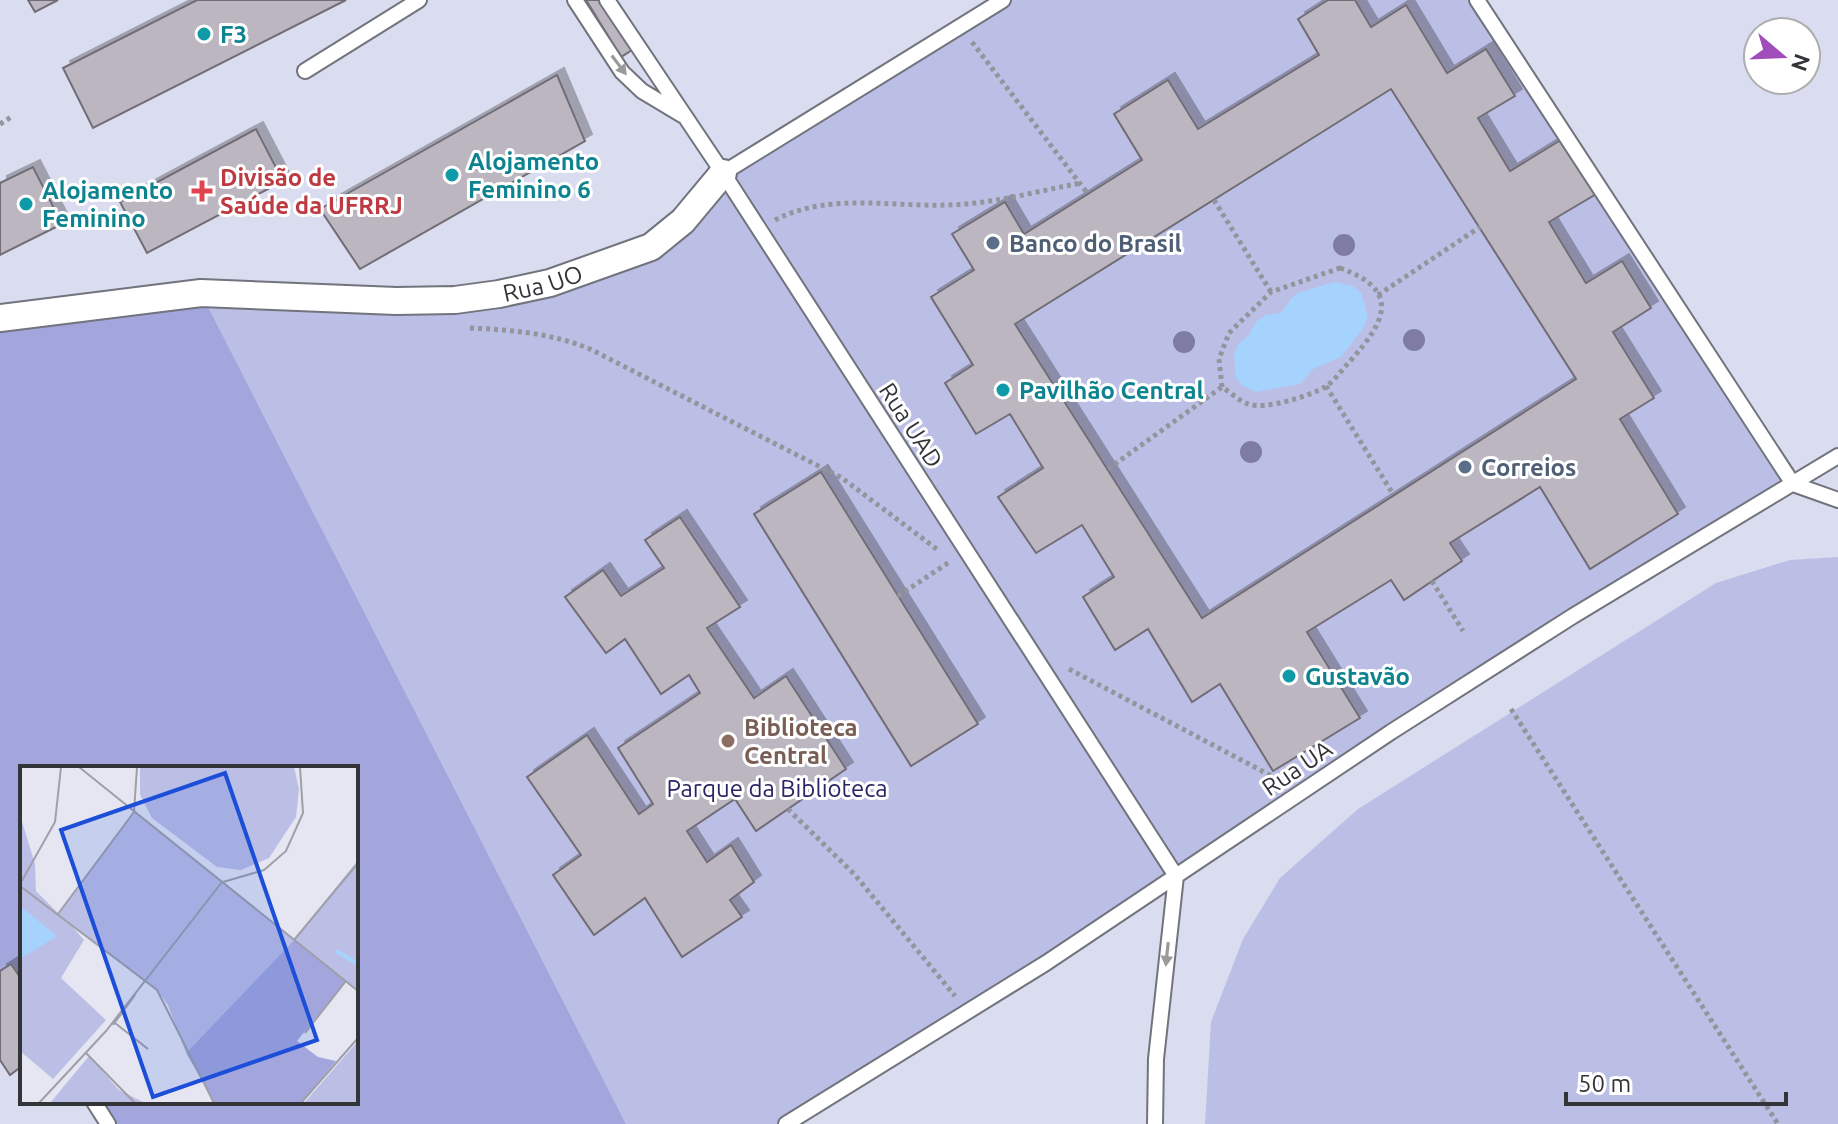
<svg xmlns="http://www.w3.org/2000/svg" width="1838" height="1124" font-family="Ubuntu,sans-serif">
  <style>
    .built { fill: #dadcef; fill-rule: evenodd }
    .green { fill: #bcbfe5 }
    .forest { fill: #a2a6dc }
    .water { fill: #a5d3fe }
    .building { fill: #bbb6c0; stroke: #716c75; stroke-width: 2; fill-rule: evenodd; filter: url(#shadow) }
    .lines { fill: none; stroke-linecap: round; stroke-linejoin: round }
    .lane-casing { stroke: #71737d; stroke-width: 18 }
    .street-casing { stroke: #71737d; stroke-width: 30 }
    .path { stroke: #93949c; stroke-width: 5; stroke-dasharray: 4 4; stroke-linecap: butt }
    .lane { stroke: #fff; stroke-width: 14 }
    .street { stroke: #fff; stroke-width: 26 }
    .tree { fill: #7e7ba4 }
    .oneway { fill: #999a9c }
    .culture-dot { fill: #0f9aa8; stroke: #fff; stroke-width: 3 }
    .health-dot { fill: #e0444e; stroke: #fff; stroke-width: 3 }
    .service-dot { fill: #5c6f8a; stroke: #fff; stroke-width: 3 }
    .education-dot { fill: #8d6e63; stroke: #fff; stroke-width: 3 }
    .labels { text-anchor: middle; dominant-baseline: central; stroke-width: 6; stroke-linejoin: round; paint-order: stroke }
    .culture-label { font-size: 24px; font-weight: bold; fill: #0d838f; stroke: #fff; text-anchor: start }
    .health-label { font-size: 24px; font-weight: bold; fill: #be3a42; stroke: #fff; text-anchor: start }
    .service-label { font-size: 24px; font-weight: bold; fill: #4e5e75; stroke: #fff; text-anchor: start }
    .street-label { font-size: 24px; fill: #333438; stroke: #fff }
    .education-label { font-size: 24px; font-weight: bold; fill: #785e54; stroke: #fff; text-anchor: start }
    .park-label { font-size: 24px; fill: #292464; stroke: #fff }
    .inset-river { fill: none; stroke: #a5d3fe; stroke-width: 4 }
    .inset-road { fill: none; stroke: #9e9fa8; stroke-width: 2 }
    .view { fill: #1d4ed8; fill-opacity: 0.15; stroke: #1d4ed8; stroke-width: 4 }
    .inset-edge { fill: none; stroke: #333438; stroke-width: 4 }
  </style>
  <defs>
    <filter id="shadow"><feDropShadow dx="7" dy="-7" stdDeviation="0" flood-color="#0004"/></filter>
  </defs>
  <rect width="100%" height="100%" fill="#e5e6f2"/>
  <path class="built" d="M0 0H1838V1124H0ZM1758 32H1806V80H1758ZM22 768H356V1102H22Z"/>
  <path class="green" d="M1003 0H1477L1793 484 786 1124H626L201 293 534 287 651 247 723 173Z
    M1838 557V1124H1205L1211 1022 1243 939 1280 878 1358 809 1716 583 1790 560Z"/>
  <path class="forest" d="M201 293 626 1124H115L101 1102H356V768H22V1013L0 1027V326Z"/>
  <path class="water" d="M1334 282 1353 286 1361 293 1368 317 1364 327 1341 357 1313 369 1300 384 1256 392 1242 385 1236 378 1234 354 1238 344 1249 335 1256 322 1266 315 1281 313 1292 298 1298 293Z"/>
  <path class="building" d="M28 0H58L35 12Z
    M197 0H346L93 128 63 68Z
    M586 0H603L635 48 621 57Z
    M1328 0H1355L1371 27 1406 5 1447 73 1486 49 1515 96 1478 118 1510 171 1564 138 1598 193 1549 222 1586 283 1622 261 1651 308 1613 332 1654 398 1620 419 1678 514 1590 569 1540 487 1450 543 1462 561 1404 600 1391 580 1307 632 1360 718 1273 771 1220 684 1192 702 1148 629 1115 650 1083 597 1114 577 1082 525 1036 553 998 497 1043 468 1010 414 976 434 945 383 973 365 931 297 974 270 952 234 1005 202 1024 234 1142 160 1114 114 1168 80 1198 129 1319 55 1298 19ZM1391 89 1576 379 1202 618 1015 324Z
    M557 75 585 141 360 269 320 209Z
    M256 129 283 181 147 253 120 202Z
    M33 167 62 224 0 255V183Z
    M821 472 978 724 911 766 754 514Z
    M680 517 740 607 707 628 754 698 786 676 846 769 756 831 735 799 687 831 707 862 731 845 754 882 730 900 742 917 682 957 645 898 594 935 553 875 581 855 527 777 587 735 639 814 653 804 618 748 700 693 689 675 661 694 625 639 606 653 565 597 603 570 621 596 664 568 645 540Z
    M11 964 22 980V1066L10 1075 0 1060V971Z"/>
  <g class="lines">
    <defs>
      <path id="lane" d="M575 0 622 72 642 91 682 115
        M607 0 723 173 1176 876
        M1477 0 1793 484 1838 500
        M305 71 419 0
        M723 173 1003 0
        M94 1102 108 1124
        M786 1124 1046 963 1391 732 1573 616 1838 456
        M1155 1124 1156 1059 1176 876"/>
      <g id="street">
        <path id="s1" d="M0 318 201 293 396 301 455 300 499 294 550 283 651 247 683 221 723 173"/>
      </g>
    </defs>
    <use href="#lane" class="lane-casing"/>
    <use href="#street" class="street-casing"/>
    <path class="path" d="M972 42 1088 194
      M0 124 13 116
      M1214 200 1271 292
      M775 220C833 190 901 210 965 204 1003 201 1043 190 1081 183
      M1340 268C1401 290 1386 321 1351 360 1343 368 1335 381 1325 387 1310 396 1265 410 1248 404 1239 401 1230 392 1222 387L1219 359 1229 333 1271 292Z
      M1378 295 1480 227
      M470 328C512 330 551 333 590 349L842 478 938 550
      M1326 386 1393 494
      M1108 469 1222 387
      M1432 581 1463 631
      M898 596 951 561
      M1069 669 1283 782
      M1511 709 1778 1124
      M788 809 855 875 955 996"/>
    <use href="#lane" class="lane"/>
    <use href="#street" class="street"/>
  </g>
  <g class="tree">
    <circle cx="1344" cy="245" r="11"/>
    <circle cx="1414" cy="340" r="11"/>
    <circle cx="1184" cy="342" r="11"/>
    <circle cx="1251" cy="452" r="11"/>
  </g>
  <defs><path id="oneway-solid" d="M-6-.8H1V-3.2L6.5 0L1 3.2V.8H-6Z" transform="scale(2)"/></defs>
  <g class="oneway">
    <use href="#oneway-solid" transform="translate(619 65) rotate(53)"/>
    <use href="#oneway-solid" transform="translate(1167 954) rotate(96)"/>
  </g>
  <g class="culture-dot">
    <circle cx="204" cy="34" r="8"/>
    <circle cx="452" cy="175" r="8"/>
    <circle cx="26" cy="204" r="8"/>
    <circle cx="1003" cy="390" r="8"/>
    <circle cx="1289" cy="676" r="8"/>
  </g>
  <path class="health-dot" d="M198 179h8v8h8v8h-8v8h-8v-8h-8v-8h8z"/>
  <g class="service-dot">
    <circle cx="993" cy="243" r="8"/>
    <circle cx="1465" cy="467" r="8"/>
  </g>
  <circle class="education-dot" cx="728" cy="741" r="8"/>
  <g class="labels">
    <g class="culture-label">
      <text x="220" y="34">F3</text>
      <text x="468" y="161">Alojamento<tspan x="468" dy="28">Feminino 6</tspan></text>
      <text x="42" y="190">Alojamento<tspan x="42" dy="28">Feminino</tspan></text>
      <text x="1019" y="390">Pavilhão Central</text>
      <text x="1305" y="676">Gustavão</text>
    </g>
    <g class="health-label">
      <text x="220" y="177">Divisão de<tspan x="220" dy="28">Saúde da UFRRJ</tspan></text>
    </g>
    <g class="service-label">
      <text x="1009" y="243">Banco do Brasil</text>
      <text x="1481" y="467">Correios</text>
    </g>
    <g class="street-label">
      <text stroke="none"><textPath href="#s1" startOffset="546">Rua UO</textPath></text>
      <text transform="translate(911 425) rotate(57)">Rua UAD</text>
      <text transform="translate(1297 768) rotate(-34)">Rua UA</text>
    </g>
    <g class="education-label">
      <text x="744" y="727">Biblioteca<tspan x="744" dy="28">Central</tspan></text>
    </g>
    <g class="park-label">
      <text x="777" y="788">Parque da Biblioteca</text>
    </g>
  </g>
  <g transform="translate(20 766)">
    <rect width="338" height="338" fill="#e5e6f2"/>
    <path d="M120 1H274L279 23 276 51 249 92 221 104 197 101 132 52 120 29ZM114 46 274 174 338 94V224L274 174 166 287 148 239 137 224 52 160 64 174 41 212 86 254 33 313 0 285V49L15 98 16 125 38 147ZM338 275V337H284ZM69 290 99 324 125 337H30Z" fill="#bcbfe5"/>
    <path d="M274 174 326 215 277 275 298 291 316 295 281 337H195L166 287Z" fill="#a2a6dc"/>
    <path d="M0 140 37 170 0 193Z" fill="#a5d3fe"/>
    <path class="inset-river" d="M316 185 338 198"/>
    <path class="inset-road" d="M59 1 338 225M203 116 244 104 266 85 283 47 280 1M0 118 35 56 41 1M0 120 137 224 194 337M38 148 114 46 117 1M274 174 338 97M95 257 128 283M93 259 115 229M285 267 326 215M66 287 115 337M19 337 86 265 202 116M281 337 338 272"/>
    <path class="view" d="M205 7 297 274 133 331 41 64Z"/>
    <rect width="338" height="338" class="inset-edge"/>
  </g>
  <g transform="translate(1782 56) rotate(109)"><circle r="38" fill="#ffffff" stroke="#adaeaf" stroke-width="2"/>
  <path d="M0-6L14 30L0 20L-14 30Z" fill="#a04cbb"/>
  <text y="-12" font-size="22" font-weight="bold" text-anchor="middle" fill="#333438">N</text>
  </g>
  <path d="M1566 1092v12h220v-12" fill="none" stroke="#333438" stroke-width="4"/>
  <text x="1578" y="1092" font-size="24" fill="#333438" stroke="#ffffff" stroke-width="6" paint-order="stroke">50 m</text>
</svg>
